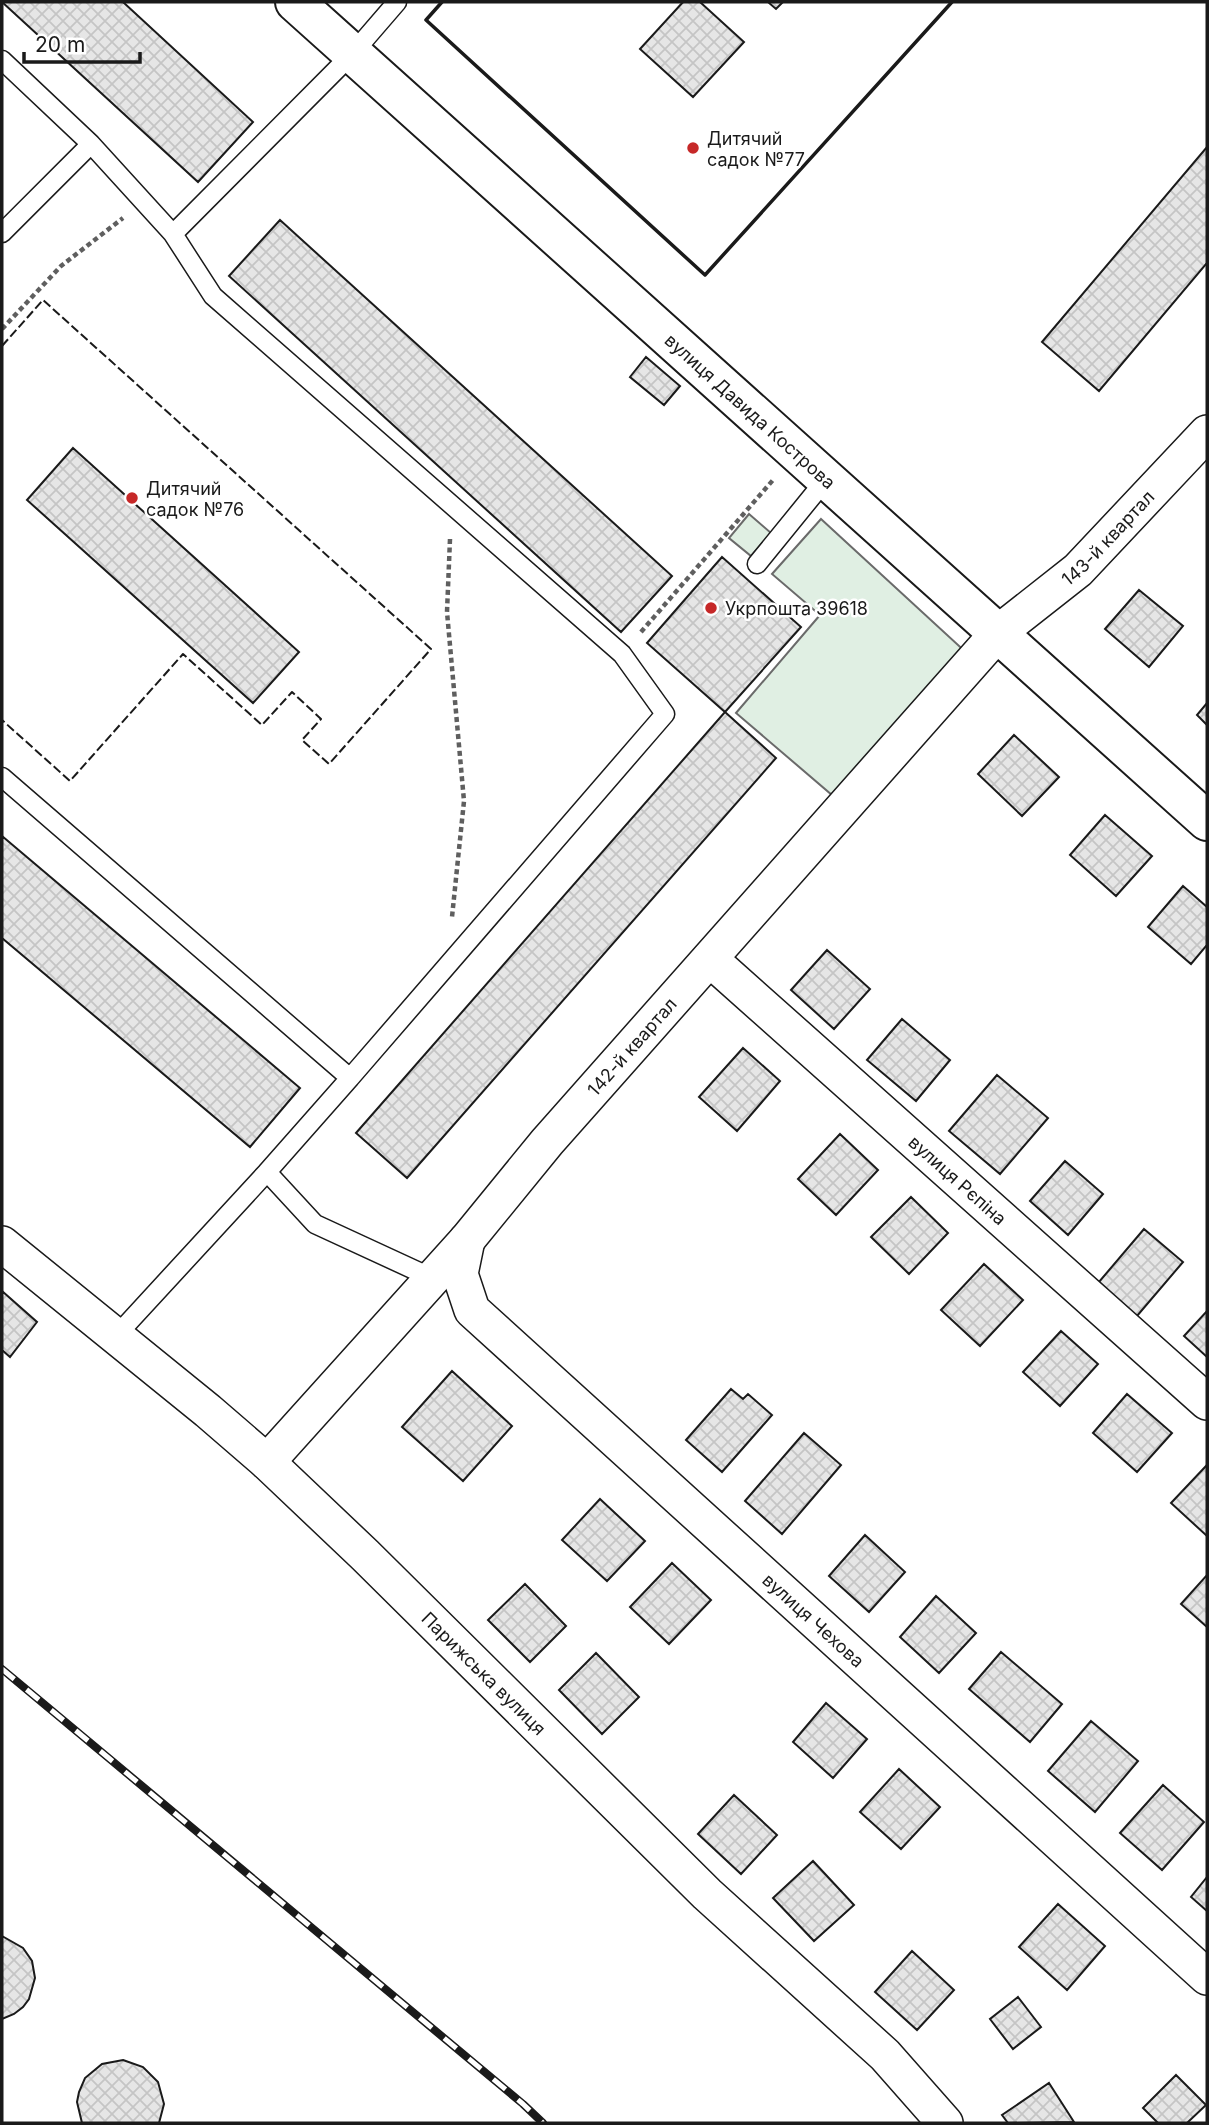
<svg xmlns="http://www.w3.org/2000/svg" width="1209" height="2125" font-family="Inter,sans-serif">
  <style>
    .green { fill: #e0efe3; stroke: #6a6a6a; stroke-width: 2 }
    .building { fill: url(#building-cross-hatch); stroke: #1a1a1a; stroke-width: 2 }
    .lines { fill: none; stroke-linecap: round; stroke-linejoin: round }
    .service-casing { stroke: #1a1a1a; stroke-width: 21 }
    .minor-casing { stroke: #1a1a1a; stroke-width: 38 }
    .tertiary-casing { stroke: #1a1a1a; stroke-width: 42 }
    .path { stroke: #5f5f5f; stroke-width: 4.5; stroke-dasharray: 5 3.5; stroke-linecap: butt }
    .service { stroke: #fff; stroke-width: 18 }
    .minor { stroke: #fff; stroke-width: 35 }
    .tertiary { stroke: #fff; stroke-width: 38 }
    .rail-casing { stroke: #1a1a1a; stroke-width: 8 }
    .rail { stroke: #fff; stroke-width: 5; stroke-dasharray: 16; stroke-linecap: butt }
    .fence { stroke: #1a1a1a; stroke-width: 2; stroke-dasharray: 9 3.5; stroke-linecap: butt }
    .wall { stroke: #1a1a1a; stroke-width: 3.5 }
    .poi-dot { fill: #c62828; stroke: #fff; stroke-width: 2.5 }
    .labels { text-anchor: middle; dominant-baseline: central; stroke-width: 5; stroke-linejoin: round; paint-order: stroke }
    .poi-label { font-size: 18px; fill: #1a1a1a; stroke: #fff; text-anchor: start }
    .street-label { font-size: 18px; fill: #1a1a1a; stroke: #fff }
  </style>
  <defs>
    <pattern id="building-cross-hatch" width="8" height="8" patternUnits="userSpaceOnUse" patternTransform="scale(1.75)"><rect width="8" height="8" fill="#e6e6e6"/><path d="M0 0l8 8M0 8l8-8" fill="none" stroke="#c5c5c5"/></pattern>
  </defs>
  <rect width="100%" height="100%" fill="#fff"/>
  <path class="green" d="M749 514 771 533 751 556 729 538Z
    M821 519 970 656 839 801 736 713 820 615 772 574Z"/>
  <path class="building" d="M2 2H123L253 122 198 182Z
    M683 2H700L744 42 693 97 640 49Z
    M768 2H783L776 9Z
    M1207 147V263L1099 391 1042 342Z
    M280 220 672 576 621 632 229 276Z
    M646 357 680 386 664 405 630 377Z
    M73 448 299 652 253 703 27 500Z
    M722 557 801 627 725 712 647 643Z
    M1139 590 1183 626 1149 667 1105 629Z
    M1207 703V725L1197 715Z
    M725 712 776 758 407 1178 356 1133Z
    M1014 735 1059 777 1022 816 978 774Z
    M1105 815 1152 856 1116 896 1070 855Z
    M2 836 300 1088 250 1147 2 938Z
    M1183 886 1207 907V945L1191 964 1148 927Z
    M827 950 870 989 834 1029 791 990Z
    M902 1019 950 1060 916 1101 867 1060Z
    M743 1048 780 1081 737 1131 699 1097Z
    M997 1075 1048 1118 1000 1174 949 1131Z
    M840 1134 878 1170 836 1215 798 1179Z
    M1065 1161 1103 1194 1068 1235 1030 1201Z
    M911 1197 948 1233 909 1274 871 1237Z
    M1144 1229 1183 1262 1131 1323 1093 1289Z
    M984 1264 1023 1300 980 1346 941 1310Z
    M2 1291 37 1322 10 1357 2 1350Z
    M1207 1311V1357L1184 1336Z
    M1061 1331 1098 1364 1060 1406 1023 1372Z
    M452 1371 512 1426 463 1481 402 1427Z
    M731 1389 743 1399 748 1394 772 1415 722 1472 686 1440Z
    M1127 1394 1172 1433 1137 1472 1093 1433Z
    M804 1433 841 1465 782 1534 745 1501Z
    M1206 1466 1207 1467V1536L1171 1503Z
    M600 1499 645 1541 607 1581 562 1540Z
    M865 1535 905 1572 869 1612 829 1576Z
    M672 1563 711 1600 669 1644 630 1607Z
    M1207 1575V1627L1181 1604Z
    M525 1584 566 1626 530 1662 488 1620Z
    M936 1596 976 1633 939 1673 900 1637Z
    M1001 1652 1062 1704 1030 1742 969 1689Z
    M596 1653 639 1697 602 1734 559 1690Z
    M826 1703 867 1739 833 1778 793 1742Z
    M1091 1721 1138 1761 1095 1812 1048 1771Z
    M899 1769 940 1807 901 1849 860 1812Z
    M1163 1785 1204 1822 1162 1870 1120 1833Z
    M734 1795 777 1835 741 1874 698 1834Z
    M813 1861 854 1905 814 1941 773 1898Z
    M1207 1877V1911L1191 1897Z
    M1058 1904 1105 1946 1067 1990 1019 1947Z
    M2 1936 23 1948 32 1961 35 1978 29 1999 23 2007 14 2014 2 2019Z
    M912 1951 954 1990 917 2030 875 1992Z
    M1018 1997 1041 2027 1013 2049 990 2019Z
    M123 2060 143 2067 158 2082 164 2104 159 2123H82L77 2102 79 2092 85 2078 102 2064Z
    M1176 2075 1206 2105 1187 2123H1158L1143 2108Z
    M1049 2083 1074 2122 1008 2123 1002 2115Z"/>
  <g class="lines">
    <defs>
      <path id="service" d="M2 60 91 144 2 233
        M91 144 173 234 213 296 622 654 665 714 350 1078
        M173 234 353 53 397 2
        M757 564 827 478
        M2 777 350 1078 267 1172 315 1224 432 1278
        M116 1336 267 1172"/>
      <g id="minor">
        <path id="s1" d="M710 959 1207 1402"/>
        <path id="s2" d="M467 1240 460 1274 472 1310 1207 1977"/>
        <path id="s3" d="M2 1244 208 1411 267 1462 365 1555 707 1894 885 2055 945 2123"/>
        <path id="s4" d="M267 1462 467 1240 547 1142 998 633 1078 570 1207 433"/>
      </g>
      <g id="tertiary">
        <path id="s5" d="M295 2 1207 821"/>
      </g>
    </defs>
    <use href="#service" class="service-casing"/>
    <use href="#minor" class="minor-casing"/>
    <use href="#tertiary" class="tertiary-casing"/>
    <path class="path" d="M2 329 61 266 123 218
      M450 539 447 612 464 801 452 917
      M641 632 773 480"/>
    <use href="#service" class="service"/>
    <use href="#minor" class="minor"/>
    <use href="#tertiary" class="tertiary"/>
    <defs>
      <path id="rail" d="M2 1669 523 2104 543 2123"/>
    </defs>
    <use href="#rail" class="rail-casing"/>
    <use href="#rail" class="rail"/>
    <path class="fence" d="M2 346 43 300 431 649 329 764 302 740 321 719 292 692 262 725 183 654 70 781 2 720"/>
    <path class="wall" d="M442 2 426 20 705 275 952 2"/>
  </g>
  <g class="poi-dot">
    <circle cx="693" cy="148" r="7"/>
    <circle cx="132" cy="498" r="7"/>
    <circle cx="711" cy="608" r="7"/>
  </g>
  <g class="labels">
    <g class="poi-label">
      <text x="707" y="138">Дитячий<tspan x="707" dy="21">садок №77</tspan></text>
      <text x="146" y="488">Дитячий<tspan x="146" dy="21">садок №76</tspan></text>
      <text x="725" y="608">Укрпошта 39618</text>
    </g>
    <g class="street-label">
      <text stroke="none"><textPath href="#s5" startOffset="612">вулиця Давида Кострова</textPath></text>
      <text stroke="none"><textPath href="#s4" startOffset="1251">143-й квартал</textPath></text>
      <text stroke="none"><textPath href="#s4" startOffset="553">142-й квартал</textPath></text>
      <text stroke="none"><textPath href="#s1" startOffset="332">вулиця Рєпіна</textPath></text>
      <text stroke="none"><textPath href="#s2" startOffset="534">вулиця Чехова</textPath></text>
      <text stroke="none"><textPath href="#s3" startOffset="646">Парижська вулиця</textPath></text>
    </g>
  </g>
  <rect width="1209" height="2125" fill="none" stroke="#1a1a1a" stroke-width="7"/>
  <path d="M24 52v10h116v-10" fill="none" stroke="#1a1a1a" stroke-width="3.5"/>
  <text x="35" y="52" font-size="21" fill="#1a1a1a" stroke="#ffffff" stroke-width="5" paint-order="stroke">20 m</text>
</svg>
